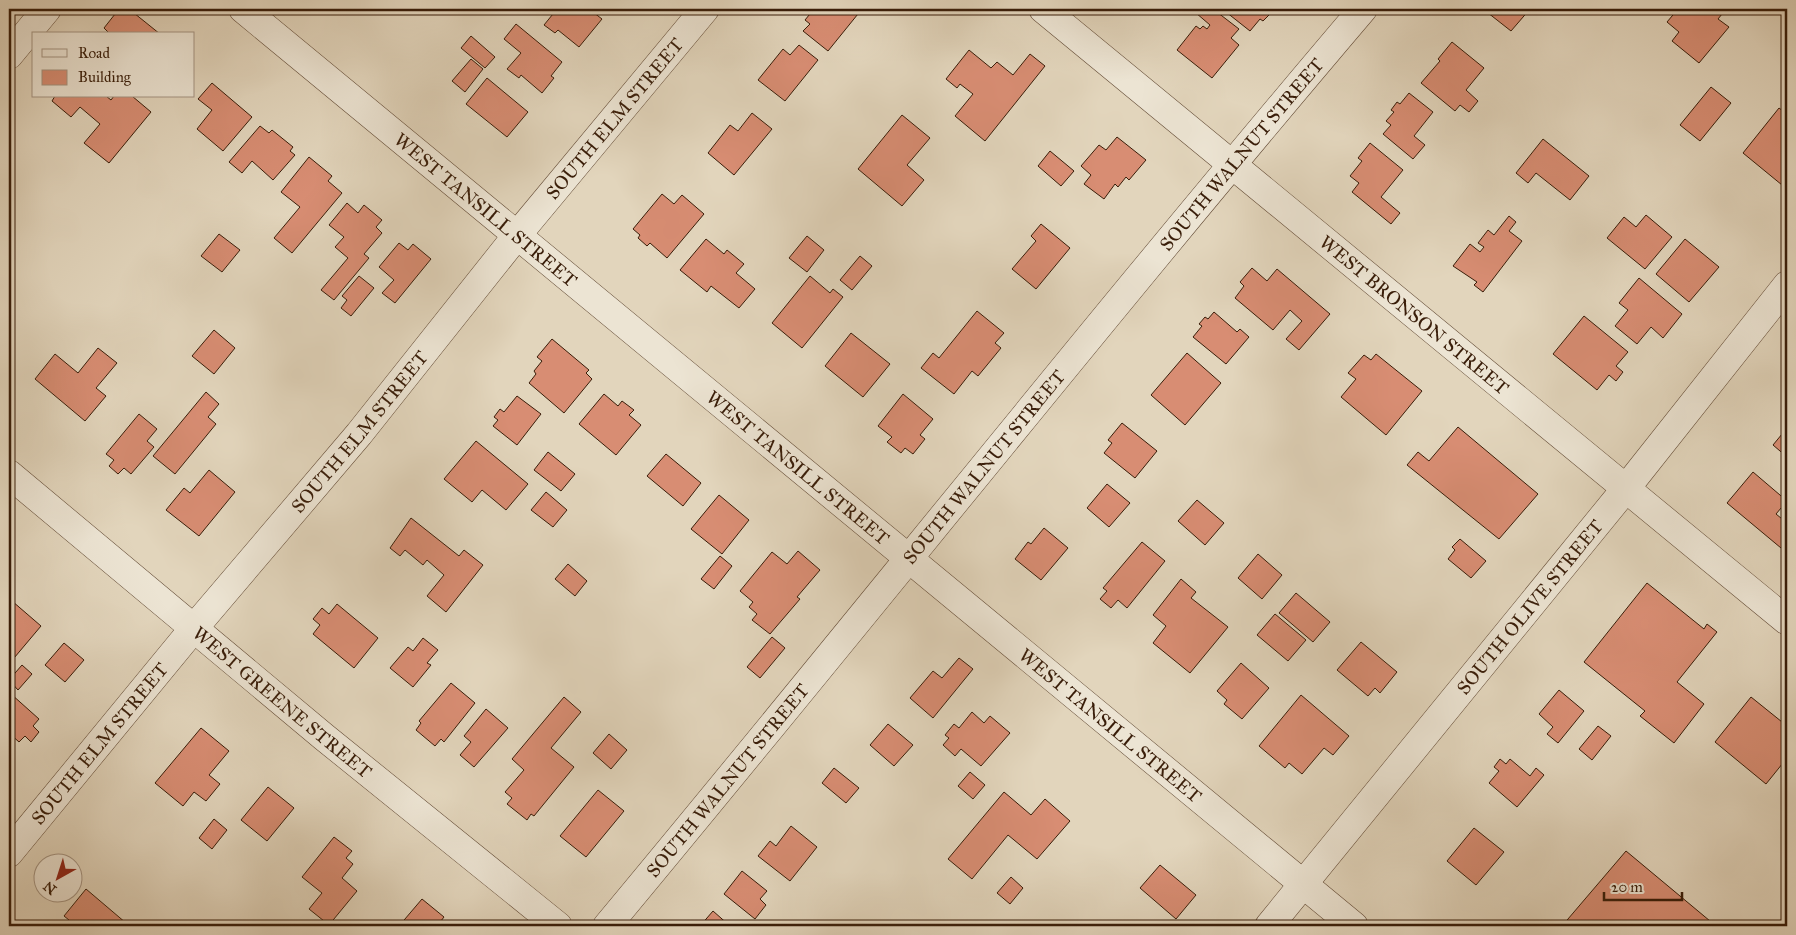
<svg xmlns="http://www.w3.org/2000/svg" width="1796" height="935" font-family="'IM FELL Great Primer',serif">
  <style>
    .building { fill: #d88d73; stroke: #391d09 }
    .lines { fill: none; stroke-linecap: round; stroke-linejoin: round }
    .minor-casing { stroke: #634b36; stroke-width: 29 }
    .minor { stroke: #ece4d3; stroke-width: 28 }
    .labels { text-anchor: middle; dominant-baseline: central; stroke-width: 4; stroke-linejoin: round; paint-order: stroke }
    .street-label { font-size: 19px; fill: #391d09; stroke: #ece4d3 }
  </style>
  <rect width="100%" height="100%" fill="#e2d5bc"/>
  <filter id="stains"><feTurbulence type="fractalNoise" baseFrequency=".004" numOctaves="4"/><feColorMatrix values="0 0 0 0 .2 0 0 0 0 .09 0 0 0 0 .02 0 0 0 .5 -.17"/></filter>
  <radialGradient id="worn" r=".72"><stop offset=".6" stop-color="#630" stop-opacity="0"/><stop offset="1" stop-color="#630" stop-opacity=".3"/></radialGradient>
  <path class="building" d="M119 9H129L160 34H110L104 28Z
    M557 9H589L602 19 579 47 558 30 555 33 544 25Z
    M814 9H862L828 51 803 31 810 24 805 20Z
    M1199 9H1213L1239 29 1231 38 1239 45 1212 78 1177 50 1196 26 1200 29 1203 26 1207 29 1210 25 1196 13Z
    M1229 9H1270L1268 12 1270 14 1263 21 1260 19 1250 31 1226 12Z
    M1483 9H1530L1511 31Z
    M1678 9H1716L1722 14 1718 19 1729 27 1699 63 1672 41 1679 32 1667 22Z
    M516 24 562 62 551 76 554 78 542 93 521 75 519 78 507 69 521 53 504 39Z
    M471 36 495 57 485 68 461 48Z
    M1452 42 1484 68 1466 90 1478 101 1469 112 1460 105 1455 111 1421 83 1440 61 1438 59Z
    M799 45 818 60 785 101 758 80 783 49 790 55Z
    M969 50 991 68 997 62 1013 75 1030 54 1045 66 985 141 955 116 973 94 960 84 957 88 946 79Z
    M471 59 483 69 465 92 452 81Z
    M487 78 528 112 507 137 466 104Z
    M212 83 252 117 223 151 197 129 212 110 198 99Z
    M1711 87 1731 103 1700 141 1680 125Z
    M1409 93 1433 112 1414 136 1425 145 1413 159 1383 134 1391 125 1386 121 1394 112 1391 110 1397 102 1400 104Z
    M55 96H106L111 100 114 96H132L151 112 109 163 84 143 100 124 80 107 71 117 52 101Z
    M1779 108 1787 114V179L1782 185 1743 153Z
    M752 113 772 129 734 175 708 153 730 125 738 131Z
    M902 115 930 138 907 165 924 180 902 206 858 169Z
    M260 126 269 133 272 130 293 147 290 151 295 155 273 180 252 161 242 173 229 162Z
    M1117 137 1146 160 1129 180 1126 177 1118 187 1115 184 1104 199 1084 184 1091 175 1081 166 1099 145 1106 150Z
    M1543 139 1589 176 1570 200 1536 173 1528 183 1516 173Z
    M1370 143 1403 170 1381 197 1400 213 1391 224 1352 192 1359 183 1350 176 1362 161 1358 158Z
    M1050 151 1074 171 1061 186 1038 166Z
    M309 157 332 176 328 181 342 193 292 253 274 238 300 207 281 192Z
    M662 194 674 204 682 195 704 214 667 258 650 243 647 246 638 238 640 235 633 229Z
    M347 203 358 213 364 205 382 220 376 227 382 233 364 254 369 258 334 300 321 290 348 258 335 247 344 237 329 225Z
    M1646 215 1672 237 1645 269 1607 238 1624 217 1636 227Z
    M1509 216 1516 222 1509 231 1522 241 1483 292 1474 285 1477 282 1453 266 1470 244 1480 252 1484 247 1478 243 1488 230 1494 235Z
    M1041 224 1070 248 1036 289 1012 269 1036 241 1031 236Z
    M219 234 240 250 222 272 201 256Z
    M807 236 824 250 807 272 789 258Z
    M706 239 724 254 727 250 744 264 736 273 755 289 739 308 711 286 707 292 680 270Z
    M1685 239 1719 267 1689 302 1656 274Z
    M399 243 408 250 413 244 431 259 395 303 382 293 394 280 379 267Z
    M860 256 872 266 852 290 840 280Z
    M1252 268 1267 281 1277 269 1330 314 1299 350 1286 339 1302 321 1290 310 1273 330 1235 298 1244 286 1240 282Z
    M359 276 374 288 351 316 341 308 347 300 342 296Z
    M810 276 830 293 833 289 843 297 802 348 772 323Z
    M1639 278 1682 314 1663 338 1651 327 1637 344 1615 326 1628 310 1619 303Z
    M977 311 1004 333 995 343 1001 348 978 376 972 371 954 394 921 368 933 353 939 358Z
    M1214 312 1237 332 1240 329 1249 337 1226 364 1193 337 1202 326 1199 324 1205 317 1208 319Z
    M1584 316 1628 352 1616 366 1623 372 1616 381 1609 375 1597 390 1553 354Z
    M214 330 235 348 214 374 192 356Z
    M851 333 890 364 863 397 825 366Z
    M552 339 589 370 586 373 592 379 564 413 529 383 536 374 534 371 542 361 537 357Z
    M98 348 117 363 96 388 106 396 85 421 35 379 55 354 78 373Z
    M1187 353 1221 383 1185 425 1151 395Z
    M1376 354 1422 391 1386 435 1341 397 1356 379 1348 373 1364 355 1371 360Z
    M206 392 219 404 208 417 216 424 175 474 153 456Z
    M604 394 618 406 622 401 634 410 629 415 641 425 616 455 579 424Z
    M903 394 933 419 920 435 925 439 913 454 905 448 901 453 887 442 892 437 878 426Z
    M517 396 541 414 517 445 493 426 498 420 494 417 500 409 504 412Z
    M139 414 157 429 147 441 154 447 131 474 124 468 118 474 109 466 114 460 106 454Z
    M1122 423 1157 451 1135 478 1104 453 1112 443 1108 440Z
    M1458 427 1538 494 1499 539 1407 465 1418 452 1429 461Z
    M1787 428V457L1773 445Z
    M476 441 528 484 506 510 482 490 472 502 444 479Z
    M548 452 575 474 561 491 534 470Z
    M666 454 701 483 683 506 647 476Z
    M209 470 235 492 199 536 166 510 184 488 190 493Z
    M1753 472 1787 501 1776 514 1787 523V553L1727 503Z
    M1107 484 1130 503 1109 527 1087 508Z
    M546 492 567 510 553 527 531 510Z
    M719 495 749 520 722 554 691 529Z
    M1197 500 1224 523 1205 545 1178 521Z
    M411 518 459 556 464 550 483 565 446 612 427 596 444 575 427 560 423 565 405 550 400 556 390 548Z
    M1044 528 1068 548 1041 580 1015 559 1028 542 1031 544Z
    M1460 539 1486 561 1471 578 1448 559 1455 550 1452 547Z
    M1142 542 1165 561 1127 608 1118 600 1111 608 1100 599 1107 591 1103 588Z
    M798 551 820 570 797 597 800 599 770 634 752 620 757 614 749 607 753 602 740 591 772 552 787 564Z
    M1258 554 1282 575 1262 599 1238 578Z
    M720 556 732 566 714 589 701 579Z
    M568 564 587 581 575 596 555 579Z
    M1181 579 1196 592 1191 598 1228 627 1190 673 1153 643 1166 626 1153 615Z
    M1647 583 1704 629 1707 624 1717 632 1677 682 1704 704 1674 743 1640 716 1645 711 1584 662Z
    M1296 593 1330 622 1313 642 1279 613Z
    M12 601 41 626 9 664V605Z
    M337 604 378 638 354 668 313 634 320 625 313 619 322 608 329 614Z
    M1275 614 1306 640 1288 661 1257 635Z
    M772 637 785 648 760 678 747 667Z
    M423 638 438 650 427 663 431 665 413 687 390 668 408 647 413 651Z
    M1361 642 1397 672 1380 693 1375 688 1368 696 1337 670Z
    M64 643 84 660 65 682 45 665Z
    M959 658 973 669 933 718 910 698 933 671 942 678Z
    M1241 663 1269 688 1242 719 1224 704 1227 700 1217 691Z
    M22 665 32 674 18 690 9 680Z
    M451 683 475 703 444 742 441 739 435 746 416 730 421 723 419 721Z
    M1559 690 1584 711 1558 743 1547 734 1553 727 1539 714Z
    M11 694 39 719 33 726 39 732 31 742 25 736 19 742 9 733Z
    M1301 695 1349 736 1333 755 1324 748 1302 774 1289 763 1285 768 1259 746Z
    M564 697 581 712 551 748 574 767 534 816 531 814 527 820 507 804 512 798 505 792 524 770 512 759Z
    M1751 697 1787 726V758L1766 784 1715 742Z
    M486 709 508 728 474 767 460 755 471 742 464 736Z
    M972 712 984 723 990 716 1010 733 981 766 961 749 955 756 943 745 949 738 945 735 954 724 959 728Z
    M888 724 913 745 894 766 870 745Z
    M1598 726 1611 736 1592 760 1579 749Z
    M201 728 229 751 209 775 220 784 206 801 194 792 183 806 155 783Z
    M609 734 627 750 611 769 593 753Z
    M1500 759 1506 764 1510 759 1530 776 1536 768 1544 775 1517 807 1489 783 1499 771 1494 767Z
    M834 768 859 788 846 803 822 783Z
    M970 772 985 785 973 799 958 786Z
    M268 787 294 808 267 841 241 820Z
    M598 790 624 811 586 857 560 836Z
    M1004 792 1031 815 1045 799 1070 821 1037 859 1008 835 972 879 948 859Z
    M214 819 227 830 212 849 199 838Z
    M791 826 817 847 790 881 758 856 770 841 776 846Z
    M1474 828 1504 852 1476 885 1447 861Z
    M334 837 352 851 346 858 353 864 342 878 357 891 329 925 309 909 322 893 302 877Z
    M1626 851 1716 926H1562Z
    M1160 865 1196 895 1176 919 1140 888Z
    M742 871 767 891 760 899 766 905 755 919 724 894Z
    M1011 877 1023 888 1010 904 997 893Z
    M86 889 126 923 123 926H63L69 920 64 916Z
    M422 899 444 917 437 926H399Z
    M713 911 730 926H700Z
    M1787 913V924L1781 920Z"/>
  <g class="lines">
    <defs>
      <g id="minor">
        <path id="s1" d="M243 9 1354 926"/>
        <path id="s2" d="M1043 9 1787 621"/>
        <path d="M9 55 47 9"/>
        <path id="s3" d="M9 474 324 737 558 926"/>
        <path id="s4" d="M9 853 194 628 359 434 518 234 705 9"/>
        <path id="s5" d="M607 926C860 622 1106 311 1363 9"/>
        <path id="s6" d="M1269 926 1627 487 1787 285"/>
      </g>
    </defs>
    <use href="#minor" class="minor-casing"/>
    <use href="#minor" class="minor"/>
  </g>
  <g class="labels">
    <g class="street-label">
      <text stroke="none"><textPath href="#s4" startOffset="952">SOUTH ELM STREET</textPath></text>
      <text stroke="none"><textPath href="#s5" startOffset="999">SOUTH WALNUT STREET</textPath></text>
      <text stroke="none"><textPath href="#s1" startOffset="315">WEST TANSILL STREET</textPath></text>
      <text stroke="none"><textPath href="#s2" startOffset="481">WEST BRONSON STREET</textPath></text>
      <text stroke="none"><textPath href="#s4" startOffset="548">SOUTH ELM STREET</textPath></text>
      <text stroke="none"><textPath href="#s5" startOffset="594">SOUTH WALNUT STREET</textPath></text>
      <text stroke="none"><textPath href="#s1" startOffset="720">WEST TANSILL STREET</textPath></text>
      <text stroke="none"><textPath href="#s6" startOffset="412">SOUTH OLIVE STREET</textPath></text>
      <text stroke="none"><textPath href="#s3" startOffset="356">WEST GREENE STREET</textPath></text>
      <text stroke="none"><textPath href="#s1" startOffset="1125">WEST TANSILL STREET</textPath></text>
      <text stroke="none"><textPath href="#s4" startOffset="142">SOUTH ELM STREET</textPath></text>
      <text stroke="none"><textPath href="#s5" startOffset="189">SOUTH WALNUT STREET</textPath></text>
    </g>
  </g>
  <rect width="1796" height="935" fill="none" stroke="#e2d5bc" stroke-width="30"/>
  <rect x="10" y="10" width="1776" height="915" fill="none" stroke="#391d09" stroke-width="2.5"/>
  <rect x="15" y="15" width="1766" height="905" fill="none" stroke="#391d09"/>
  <rect x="32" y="32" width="162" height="65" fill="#ece4d3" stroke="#a49482"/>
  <rect x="42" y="49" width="25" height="8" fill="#ece4d3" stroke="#a49482"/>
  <text x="78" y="58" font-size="15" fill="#391d09">Road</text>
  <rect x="42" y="70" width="25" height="15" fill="#d88d73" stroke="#a49482"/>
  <text x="78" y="82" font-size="15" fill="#391d09">Building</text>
  <g transform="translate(58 878) rotate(219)"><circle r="24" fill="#ece4d3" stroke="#a49482"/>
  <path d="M0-4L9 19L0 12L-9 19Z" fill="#8f2418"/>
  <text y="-8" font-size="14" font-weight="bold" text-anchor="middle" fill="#391d09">N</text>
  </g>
  <path d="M1604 892v8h78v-8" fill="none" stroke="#391d09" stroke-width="2.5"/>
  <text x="1611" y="892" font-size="15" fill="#391d09" stroke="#ece4d3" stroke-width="4" paint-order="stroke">20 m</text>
  <rect width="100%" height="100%" filter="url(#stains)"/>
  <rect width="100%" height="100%" fill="url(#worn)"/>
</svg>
